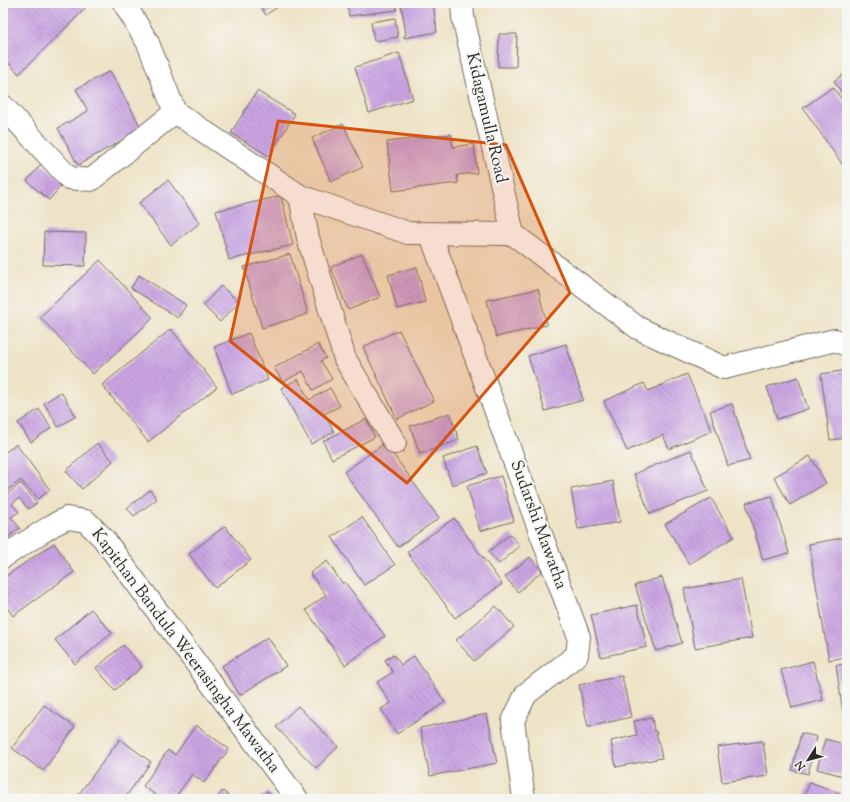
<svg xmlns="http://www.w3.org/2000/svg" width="850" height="802" font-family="'Sorts Mill Goudy',serif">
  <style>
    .building { fill: url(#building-back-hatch) }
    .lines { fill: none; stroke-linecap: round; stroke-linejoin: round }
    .minor-casing { stroke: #6f6b61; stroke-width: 24 }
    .minor { stroke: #fff; stroke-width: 22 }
    .marked { fill: #d5540f; fill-opacity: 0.2; stroke: #d5540f; stroke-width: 3; stroke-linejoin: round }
    .labels { text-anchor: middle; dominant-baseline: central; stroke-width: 4; stroke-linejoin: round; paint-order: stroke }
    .street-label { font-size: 17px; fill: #2b2b2b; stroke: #f6f6f2 }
  </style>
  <defs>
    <pattern id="building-back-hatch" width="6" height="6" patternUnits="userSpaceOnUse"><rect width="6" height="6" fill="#caa4e3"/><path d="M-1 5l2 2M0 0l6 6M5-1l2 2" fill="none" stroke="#a486b8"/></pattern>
  </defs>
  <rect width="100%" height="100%" fill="#f6f6f2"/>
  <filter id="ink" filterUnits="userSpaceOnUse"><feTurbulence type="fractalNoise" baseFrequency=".025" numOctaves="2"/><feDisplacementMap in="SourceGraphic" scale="8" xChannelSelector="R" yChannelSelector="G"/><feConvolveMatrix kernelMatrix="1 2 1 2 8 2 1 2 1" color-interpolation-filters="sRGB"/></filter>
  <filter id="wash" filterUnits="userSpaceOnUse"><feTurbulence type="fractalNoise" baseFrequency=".012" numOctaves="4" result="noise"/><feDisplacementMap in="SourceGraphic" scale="16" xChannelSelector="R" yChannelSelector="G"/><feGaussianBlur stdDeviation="0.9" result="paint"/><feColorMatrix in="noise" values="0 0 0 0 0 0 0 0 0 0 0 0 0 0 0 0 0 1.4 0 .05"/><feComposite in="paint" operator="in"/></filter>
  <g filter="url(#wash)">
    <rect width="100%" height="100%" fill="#eee3c6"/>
    <g id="blocks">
      <path class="building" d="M12 3H79L85 9 19 74 3 57V12Z
        M258 3H283L266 15Z
        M347 3H396L397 10 349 16Z
        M401 3H433L437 32 404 38V36L406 35Z
        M395 18 398 37 374 41 371 22Z
        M499 34H517L516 67H498Z
        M399 53 413 99 369 113 355 67Z
        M110 71 142 129 78 165 58 128 88 111 76 89Z
        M847 72V100L834 81Z
        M833 87 847 107V171L803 108Z
        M257 91 295 114 269 156 231 133Z
        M343 124 363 167 331 182 312 138Z
        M451 134 453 147 474 144 477 173 457 175 458 183 393 191 387 142Z
        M41 164 64 183 49 200 27 181Z
        M168 180 200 223 171 245 139 203Z
        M281 196 293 245 229 260 216 211Z
        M44 232 86 233 85 266 43 265Z
        M290 254 308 314 262 328 244 267Z
        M362 254 380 297 348 310 331 267Z
        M100 260 153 318 93 374 40 317Z
        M417 267 425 302 397 309 388 275Z
        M139 275 186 305 178 318 131 288Z
        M221 286 239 302 220 322 203 305Z
        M538 289 547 325 496 337 487 300Z
        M171 329 217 387 148 442 102 385Z
        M399 330 434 401 397 419 363 347Z
        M249 333 268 380 232 394 214 347Z
        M318 344 326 358 321 361 332 379 313 390 303 371 283 382 274 368Z
        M566 344 583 400 545 411 528 356Z
        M847 370V438L830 440 821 374Z
        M687 374 712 431 669 449 663 435 627 451 604 401 644 383 648 391Z
        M798 377 808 409 777 419 767 387Z
        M298 379 309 400 330 388 340 406 324 414 334 432 311 444 281 388Z
        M61 392 76 416 58 427 44 403Z
        M732 404 750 460 728 466 710 411Z
        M39 409 51 428 31 442 18 423Z
        M450 413 459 440 420 454 410 426Z
        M366 419 375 437 332 459 323 441Z
        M97 443 113 461 82 489 66 471Z
        M385 443 439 518 398 547 344 472Z
        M16 444 50 490 38 499 21 480 6 491 3 487V454Z
        M477 446 487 473 452 485 443 458Z
        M691 450 708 491 650 514 634 474Z
        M810 456 826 483 790 505 774 477Z
        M501 476 514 521 480 531 467 486Z
        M613 481 620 522 578 529 571 489Z
        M21 483 37 503 28 509 19 498 12 504 19 512 11 517 20 528 3 541V492L6 495Z
        M150 490 157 499 134 516 127 508Z
        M772 496 789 553 763 560 746 503Z
        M711 498 734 537 689 564 665 524Z
        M362 517 395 565 364 585 332 537Z
        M454 518 502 584 455 618 407 552Z
        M225 526 251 560 215 588 189 554Z
        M510 534 520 546 499 564 488 552Z
        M847 537V657L829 660 809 544Z
        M54 543 74 572 13 616 3 602V578Z
        M530 557 542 571 518 592 505 577Z
        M327 561 342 583 345 582 385 636 345 665 306 610 326 595 310 573Z
        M662 577 682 643 656 651 635 585Z
        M741 579 752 638 695 648 684 589Z
        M637 605 647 647 601 657 591 615Z
        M496 606 514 627 474 661 456 640Z
        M91 609 112 633 75 664 55 640Z
        M268 637 286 666 240 695 222 666Z
        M123 645 142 667 115 690 96 668Z
        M394 655 401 665 414 656 445 702 397 734 381 709 391 703 377 682 393 672 385 660Z
        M813 661 823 700 792 708 781 670Z
        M847 664V712L843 713 836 665Z
        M622 676 631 717 588 727 579 685Z
        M44 705 75 727 43 771 12 748Z
        M298 706 338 747 316 768 276 727Z
        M487 714 497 763 430 776 420 728Z
        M652 718 654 731H656L662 758 616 767 611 741 637 735 634 721Z
        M196 725 229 749 204 783 192 774 174 799H161L143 786 168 750 175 755Z
        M801 733 817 737 808 774 792 770Z
        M120 739 151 762 124 799H75Z
        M825 739 847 745V777L817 769Z
        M763 741 768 776 722 782 717 747Z
        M810 782 847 796V799H803Z
        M223 791 232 799H216Z
        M267 791 275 799H259Z"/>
    </g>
  </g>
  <g filter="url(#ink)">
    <use href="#blocks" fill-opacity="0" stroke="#6f6b61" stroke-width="1"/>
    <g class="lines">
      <defs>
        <path id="minor" d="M124 3 148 43 175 112 300 196 408 233 513 234 638 328 724 368 835 340 847 345
          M462 3 463 17 513 234
          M3 106 69 178 91 180 175 112
          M300 196 308 238 345 359 395 443
          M430 233 579 637 577 655 526 694 513 721 524 799
          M3 557 53 525 67 518 86 521 103 538 297 799"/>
      </defs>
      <use href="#minor" class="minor-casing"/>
      <use href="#minor" class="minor"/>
    </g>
  </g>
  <path class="marked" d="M278 121 506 145 570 293 407 483 230 341Z"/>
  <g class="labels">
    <g class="street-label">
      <text transform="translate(486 118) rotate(77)">Kidagamulla Road</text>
      <text transform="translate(538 525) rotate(70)">Sudarshi Mawatha</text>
      <text transform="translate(185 651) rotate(53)">Kapithan Bandula Weerasingha Mawatha</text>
    </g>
  </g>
  <rect width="850" height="802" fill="none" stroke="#f6f6f2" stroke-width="16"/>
  <g transform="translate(808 760) rotate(234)" stroke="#f6f6f2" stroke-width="3" paint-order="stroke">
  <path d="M0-3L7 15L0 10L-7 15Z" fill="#2b2b2b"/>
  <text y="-6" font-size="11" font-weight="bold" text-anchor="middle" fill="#2b2b2b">N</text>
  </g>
</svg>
